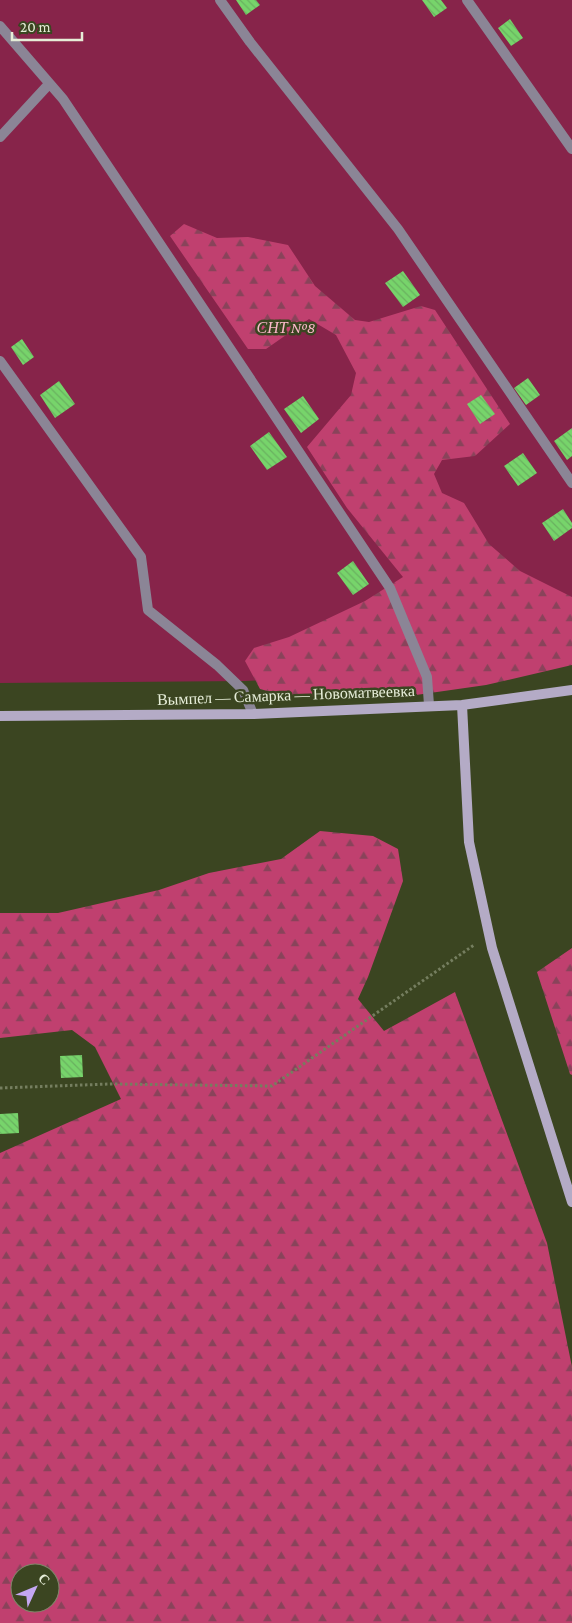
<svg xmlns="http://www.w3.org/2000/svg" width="572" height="1623" font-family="'Crimson Pro',serif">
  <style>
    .green { fill: #87244a }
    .forest { fill: url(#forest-firs); fill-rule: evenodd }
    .building { fill: url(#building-back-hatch) }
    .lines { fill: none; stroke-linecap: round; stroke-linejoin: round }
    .path { stroke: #757e5f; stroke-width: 3; stroke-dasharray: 2.5 2.5; stroke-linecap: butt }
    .street { stroke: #8b8596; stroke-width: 10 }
    .secondary { stroke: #b4abc6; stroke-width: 10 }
    .labels { text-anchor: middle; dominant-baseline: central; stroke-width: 5; stroke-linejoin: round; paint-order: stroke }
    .park-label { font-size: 16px; font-style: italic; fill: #fab8ca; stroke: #3b4521 }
    .street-label { font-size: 16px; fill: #e6edd8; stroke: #3b4521 }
  </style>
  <defs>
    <pattern id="forest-firs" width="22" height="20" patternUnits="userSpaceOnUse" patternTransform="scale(1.25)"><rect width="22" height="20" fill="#c0406f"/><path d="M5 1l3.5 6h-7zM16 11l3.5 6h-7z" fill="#89435a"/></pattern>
    <pattern id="building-back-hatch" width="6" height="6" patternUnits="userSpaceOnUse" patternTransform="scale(1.25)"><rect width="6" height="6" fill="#77d46b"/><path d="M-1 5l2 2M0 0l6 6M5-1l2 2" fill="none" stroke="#6ab160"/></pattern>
  </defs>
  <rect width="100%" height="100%" fill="#3b4521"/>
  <path class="green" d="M0 0H572V655L421 673 245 681 0 683Z"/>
  <path class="forest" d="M184 224 217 238 248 237 288 245 315 286 355 320 369 322 421 306 435 310 510 424 475 456 442 460 434 474 442 493 464 503 489 544 520 571 572 597V665L486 685 388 699 286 696 260 689 245 661 254 648 289 637 365 601 403 577 347 508 307 447 351 395 356 373 336 335 309 319 266 349H248L170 236Z
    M320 831 373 836 398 849 403 881 368 977 358 999 384 1031 455 992 547 1243 572 1367V1623H0V1153L121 1099 95 1047 72 1030 0 1038V913H58L159 890 209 873 281 859ZM20 1573H50V1603H20Z
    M572 948V1075L570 1074 537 972Z"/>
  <path class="building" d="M236 0H256L260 5 246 15Z
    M422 0H441L447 8 434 17Z
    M510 19 523 38 511 46 498 28Z
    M403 271 420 295 403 307 385 283Z
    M22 339 34 357 23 365 11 347Z
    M528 378 540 395 526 405 514 388Z
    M59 381 75 404 55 418 40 395Z
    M481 395 495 414 480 424 467 404Z
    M303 396 319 419 301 433 284 409Z
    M572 428V456L567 460 554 441Z
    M269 432 287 457 267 470 250 446Z
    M523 453 537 473 518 486 504 466Z
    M563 509 572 523V528L554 541 542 523Z
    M353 561 369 584 353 595 337 573Z
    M82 1055 83 1077 61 1078 60 1056Z
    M18 1113 19 1133 0 1134V1114Z"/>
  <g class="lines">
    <path class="path" d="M0 1088 110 1084 272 1086 474 945"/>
    <path class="street" d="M220 0 250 42 398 229 572 483
      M467 0 572 149
      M0 26 63 99 390 588 427 677 429 705
      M0 137 49 84
      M0 361 141 557 148 610 217 665 243 690 253 714"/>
    <path class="secondary" d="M462 705 469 842 492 948 572 1202
      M0 716 253 714 462 705 572 690"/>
  </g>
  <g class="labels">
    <g class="park-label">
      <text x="286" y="327">СНТ №8</text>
    </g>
    <g class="street-label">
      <text transform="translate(286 695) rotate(-2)">Вымпел — Самарка — Новоматвеевка</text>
    </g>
  </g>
  <g transform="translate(35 1588) rotate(46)"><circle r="24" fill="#3b4521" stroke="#7f886a"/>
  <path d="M0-4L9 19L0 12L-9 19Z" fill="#c4a7f2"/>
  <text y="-8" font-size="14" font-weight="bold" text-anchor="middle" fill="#e6edd8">С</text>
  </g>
  <path d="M12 32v8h70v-8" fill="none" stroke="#e6edd8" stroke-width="2.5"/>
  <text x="20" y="32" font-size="15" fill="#e6edd8" stroke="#3b4521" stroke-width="4" paint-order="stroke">20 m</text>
</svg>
